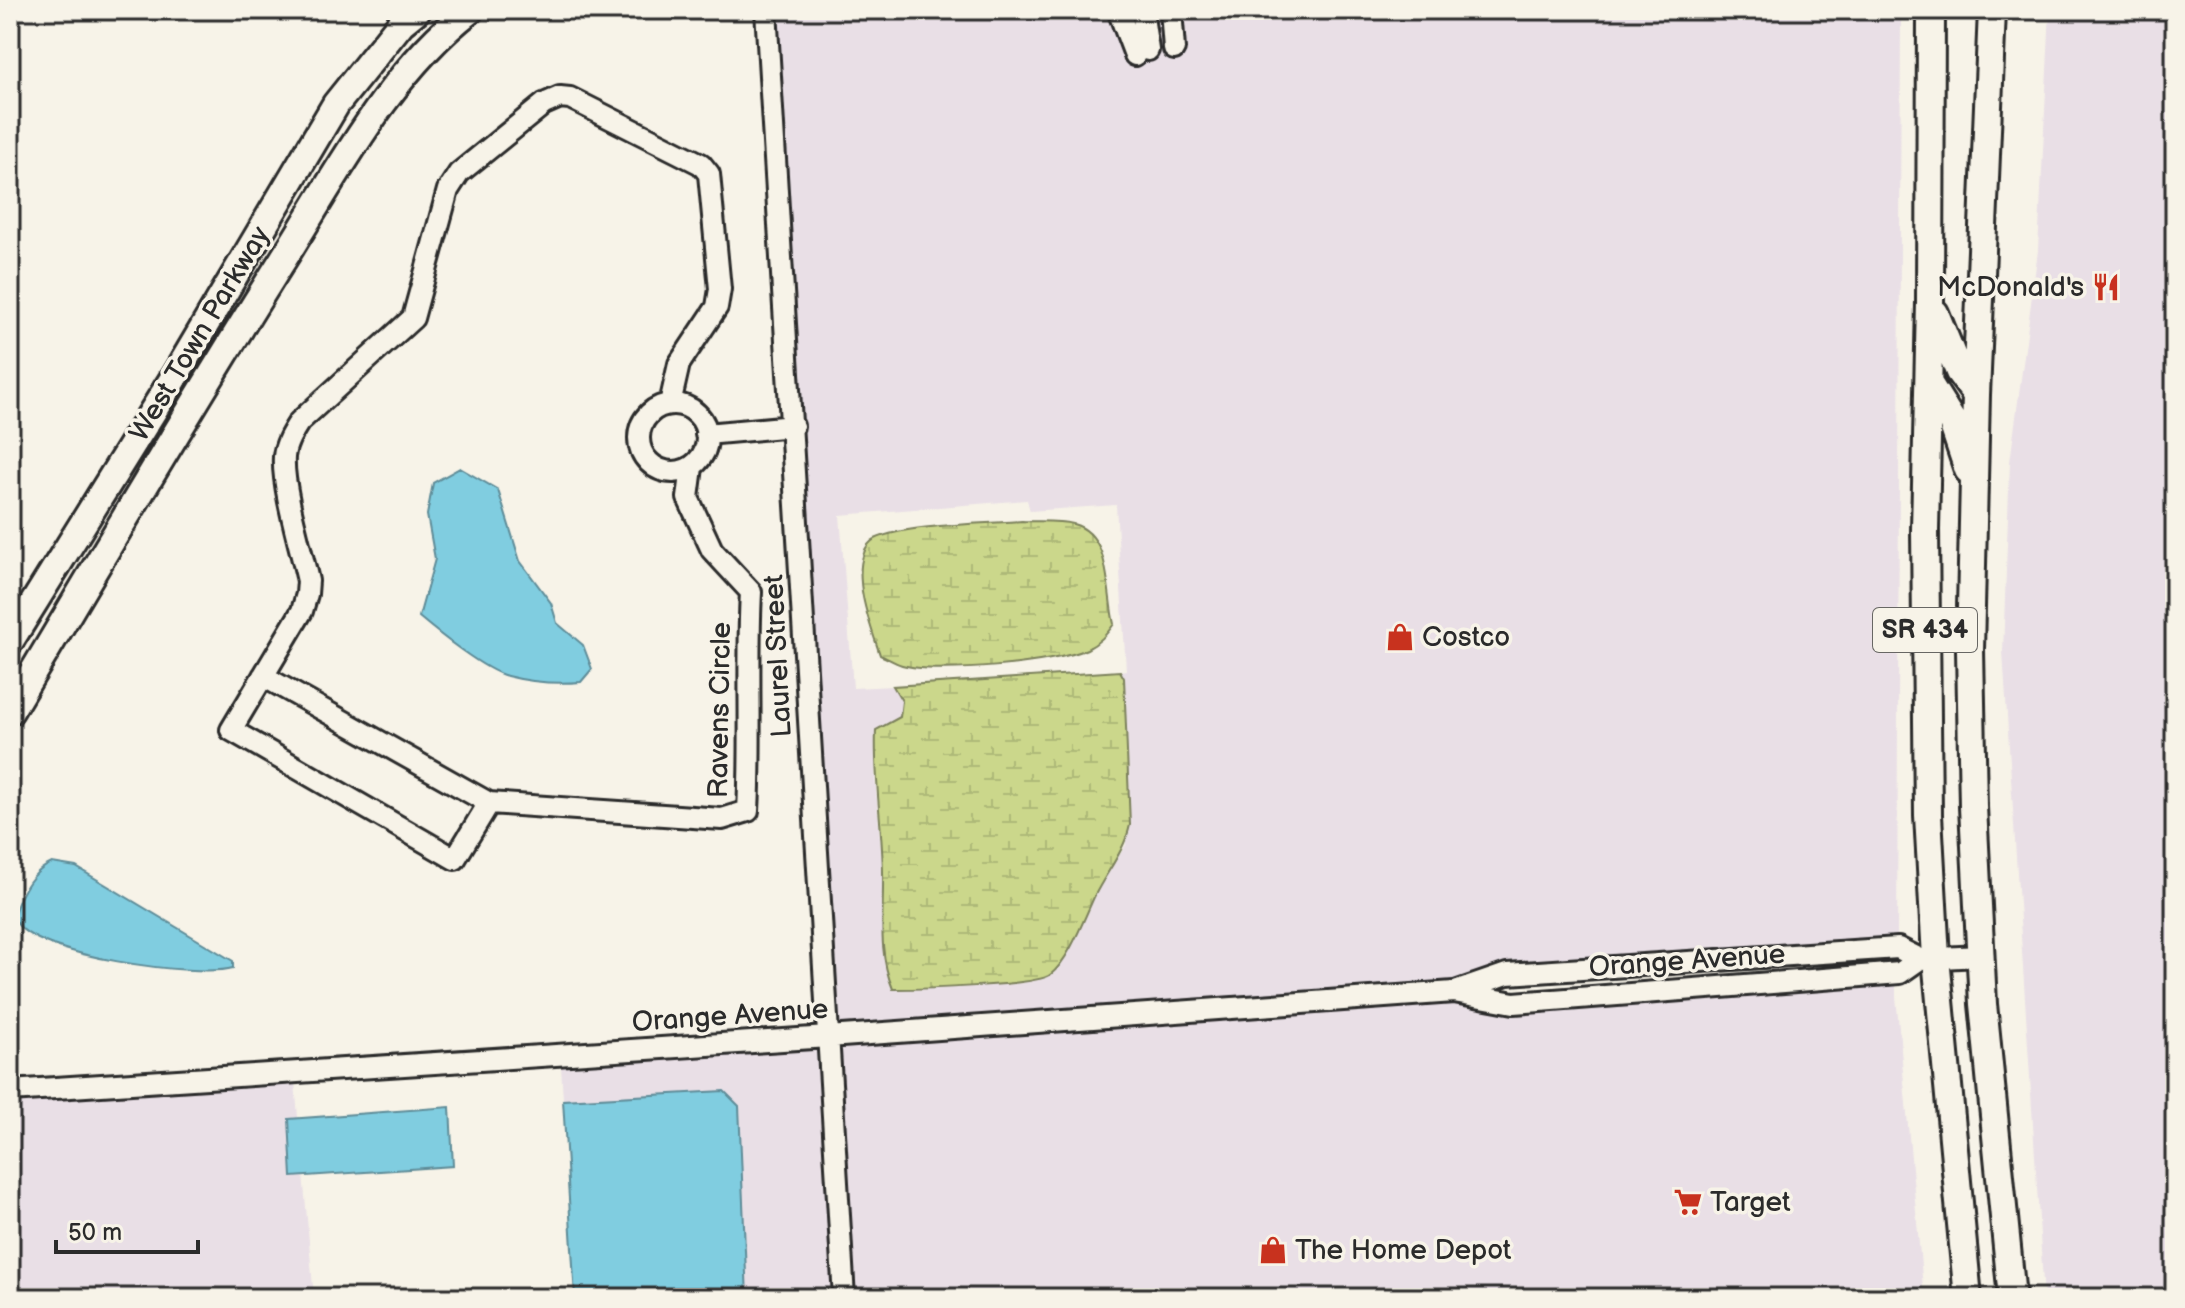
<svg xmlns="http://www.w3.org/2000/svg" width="2185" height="1308" font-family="'Balsamiq Sans',sans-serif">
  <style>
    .built { fill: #e9dfe6; fill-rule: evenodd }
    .wetland { fill: url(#wetland-marsh); stroke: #7b815b; stroke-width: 2 }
    .water { fill: #80cde0; stroke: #5e8c98; stroke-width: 2 }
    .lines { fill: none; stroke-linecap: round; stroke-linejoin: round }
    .minor-casing { stroke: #2b2b2b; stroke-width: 26 }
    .major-casing { stroke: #2b2b2b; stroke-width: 32 }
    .minor { stroke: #f7f3e8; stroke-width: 20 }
    .major { stroke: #f7f3e8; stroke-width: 26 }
    .labels { text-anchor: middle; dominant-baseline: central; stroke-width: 7; stroke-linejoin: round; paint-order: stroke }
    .shield { fill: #f7f3e8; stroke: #686764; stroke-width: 2 }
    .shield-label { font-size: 26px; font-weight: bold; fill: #2b2b2b }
    .poi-label { font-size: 28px; fill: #2b2b2b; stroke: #f7f3e8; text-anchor: start }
    .street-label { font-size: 28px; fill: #2b2b2b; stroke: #f7f3e8 }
  </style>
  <defs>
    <pattern id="wetland-marsh" width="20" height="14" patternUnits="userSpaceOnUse" patternTransform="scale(2)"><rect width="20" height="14" fill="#cbd78b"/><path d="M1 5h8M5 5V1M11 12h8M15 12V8" fill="none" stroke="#aeb978"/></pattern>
  </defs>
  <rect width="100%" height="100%" fill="#f7f3e8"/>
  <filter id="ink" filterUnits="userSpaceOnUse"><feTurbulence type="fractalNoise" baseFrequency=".0125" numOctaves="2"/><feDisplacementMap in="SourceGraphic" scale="16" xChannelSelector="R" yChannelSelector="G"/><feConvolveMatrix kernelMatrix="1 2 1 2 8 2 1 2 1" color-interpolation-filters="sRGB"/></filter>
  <g filter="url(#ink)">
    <path class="built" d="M776 10H1901L1897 949 837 1026ZM1027 500 1030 511 1116 505 1126 670 1120 671 1124 679 1126 845 1101 883 1060 963 1049 976 1006 984 914 989 883 917V873L875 776 876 730 900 717 902 701 893 686 853 688 840 515Z
      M2050 10H2175V1298H2044L2003 652 2010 462 2038 250Z
      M1896 971V996L1924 1298H854L839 1048Z
      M819 1049 834 1298H747L739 1106 724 1091 563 1100 561 1066Z
      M295 1083 314 1298H10V1102Z"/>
    <path class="wetland" d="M1022 521C1038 522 1058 520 1073 524 1112 534 1106 592 1114 624 1106 635 1099 643 1087 649 1055 664 936 675 902 665 895 663 887 658 880 655 871 627 853 581 864 553 865 548 870 541 875 539 907 524 984 524 1022 521Z
      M1120 671 1124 678 1130 825C1124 852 1107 871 1095 895 1085 916 1069 961 1050 975 1034 986 918 989 893 989 877 952 884 911 883 872 882 824 874 779 876 730L900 717 902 701 893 686Z"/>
    <path class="water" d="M460 468 498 490 520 561 551 603 557 623 583 645 592 669 581 682C557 684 530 682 507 676 484 670 438 633 419 617L435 559 427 515 433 483Z
      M52 863 76 867 228 958 233 961V968C199 978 31 956 16 921 12 913 17 906 20 898 28 882 36 870 52 863Z
      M724 1091 739 1106 747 1298H575L563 1100Z
      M450 1107 453 1166 292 1177 289 1119Z"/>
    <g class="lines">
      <defs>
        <path id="minor" d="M766 10 844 1298
          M1118 10 1135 55
          M1142 10 1148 50
          M1171 10 1174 49
          M639 438a34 34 0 1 1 68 0a34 34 0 1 1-68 0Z
          M706 434 793 426
          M263 676 489 803 722 819 748 811C752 738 747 665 751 592L712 550 688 498 692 467
          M489 803 455 859 231 730 302 611 307 594 308 581C301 549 282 487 284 457 285 444 292 433 299 422L413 318 448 190 459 173 544 104 560 97 570 98 701 164 709 174 720 289 717 307 679 364 670 404
          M1458 991 1507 974 1898 948 1920 959 1980 956
          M10 1091 828 1037 1454 992 1514 1003 1900 973 1920 959"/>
        <path id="major" d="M1931 10 1930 302 1925 530 1928 815 1936 958 1968 1298
          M1992 10 1976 395 1970 650 1973 807 1983 1004 2012 1298
          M1935 313 1959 372 1976 395
          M1929 384 1951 419 1968 470
          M10 641 176 374 336 104 401 23 417 10
          M10 711C102 557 193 402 289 250 340 168 392 70 470 10"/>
      </defs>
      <use href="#minor" class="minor-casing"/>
      <use href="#major" class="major-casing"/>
      <use href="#minor" class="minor"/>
      <use href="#major" class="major"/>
    </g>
  </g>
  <defs>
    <symbol id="restaurant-bare" viewBox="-9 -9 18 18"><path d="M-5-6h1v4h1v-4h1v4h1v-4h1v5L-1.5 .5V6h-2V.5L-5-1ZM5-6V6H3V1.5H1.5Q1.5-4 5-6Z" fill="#c8321e" stroke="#f7f3e8" stroke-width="2.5" paint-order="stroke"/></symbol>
    <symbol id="shop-bare" viewBox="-9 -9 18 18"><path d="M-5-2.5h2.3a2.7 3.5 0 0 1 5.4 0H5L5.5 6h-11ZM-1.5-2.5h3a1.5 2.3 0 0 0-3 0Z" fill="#c8321e" stroke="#f7f3e8" stroke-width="2.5" paint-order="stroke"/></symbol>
    <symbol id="supermarket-bare" viewBox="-9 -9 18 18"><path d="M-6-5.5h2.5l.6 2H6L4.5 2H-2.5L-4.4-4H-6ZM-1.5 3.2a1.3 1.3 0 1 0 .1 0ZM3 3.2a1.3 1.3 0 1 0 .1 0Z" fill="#c8321e" stroke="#f7f3e8" stroke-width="2.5" paint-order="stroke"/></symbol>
  </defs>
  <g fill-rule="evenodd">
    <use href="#restaurant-bare" x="2086" y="267" width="40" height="40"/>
    <use href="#shop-bare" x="1380" y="617" width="40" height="40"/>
    <use href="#supermarket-bare" x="1668" y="1182" width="40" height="40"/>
    <use href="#shop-bare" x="1253" y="1230" width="40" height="40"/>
  </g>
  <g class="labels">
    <rect class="shield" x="1873" y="608" width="104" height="44" rx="6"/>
    <g class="shield-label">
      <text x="1925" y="630">SR 434</text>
    </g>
    <g class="poi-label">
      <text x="2084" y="287" text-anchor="end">McDonald's</text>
      <text x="1422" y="637">Costco</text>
      <text x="1710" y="1202">Target</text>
      <text x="1295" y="1250">The Home Depot</text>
    </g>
    <g class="street-label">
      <text transform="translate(200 334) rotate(-59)">West Town Parkway</text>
      <text transform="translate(778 656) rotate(-93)">Laurel Street</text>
      <text transform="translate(720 710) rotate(-89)">Ravens Circle</text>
      <text transform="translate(1687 961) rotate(-4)">Orange Avenue</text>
      <text transform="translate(730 1016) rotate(-4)">Orange Avenue</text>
    </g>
  </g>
  <rect width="2185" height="1308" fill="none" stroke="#f7f3e8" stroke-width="40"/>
  <rect x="20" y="20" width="2145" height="1268" fill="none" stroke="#2b2b2b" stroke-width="3" filter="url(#ink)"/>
  <path d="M56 1240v12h142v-12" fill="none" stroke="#2b2b2b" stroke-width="4"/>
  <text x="68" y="1240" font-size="24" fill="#2b2b2b" stroke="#f7f3e8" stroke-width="6" paint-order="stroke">50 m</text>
</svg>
